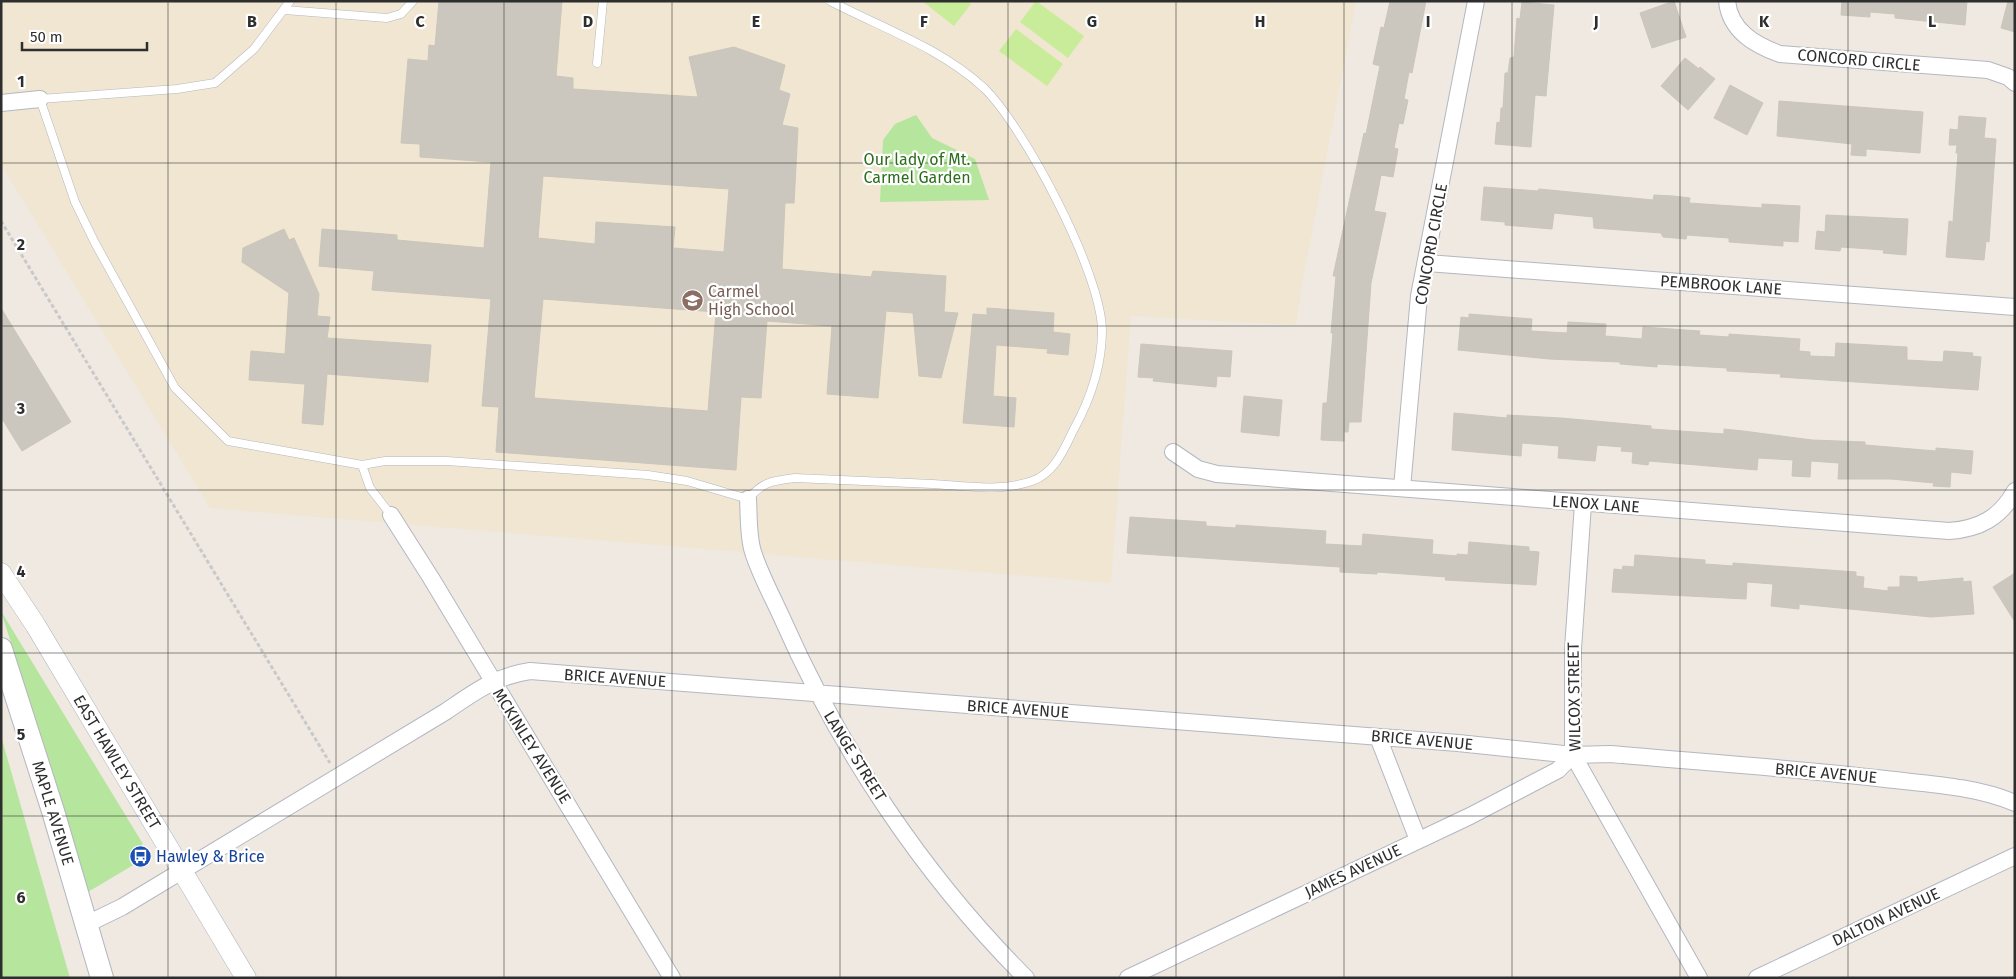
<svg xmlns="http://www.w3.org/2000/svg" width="2016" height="979" font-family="'Fira Sans',sans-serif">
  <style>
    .education { fill: #f0e6d1 }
    .green { fill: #b6e59e }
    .pitch { fill: #c9ec9a }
    .building { fill: #cbc7bf; stroke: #cbc5ba; fill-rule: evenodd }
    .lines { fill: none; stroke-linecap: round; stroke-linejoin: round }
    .service-casing { stroke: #b4b7c1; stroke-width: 9 }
    .minor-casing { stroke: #b4b7c1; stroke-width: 18 }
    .tertiary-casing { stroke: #b4b7c1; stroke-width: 21 }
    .secondary-casing { stroke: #b4b7c1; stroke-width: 24 }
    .path { stroke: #c9c9c9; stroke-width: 3; stroke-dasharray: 4 2.5; stroke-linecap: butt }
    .service { stroke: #fff; stroke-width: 8 }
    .minor { stroke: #fff; stroke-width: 16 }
    .tertiary { stroke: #fff; stroke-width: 20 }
    .secondary { stroke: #fff; stroke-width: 22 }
    .grid { fill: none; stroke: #2e2e2e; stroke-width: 1; stroke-opacity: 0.55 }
    .labels { text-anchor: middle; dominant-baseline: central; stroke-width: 4.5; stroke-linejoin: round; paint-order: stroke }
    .street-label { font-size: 16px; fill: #2e2e2e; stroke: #fff }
    .park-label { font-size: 16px; fill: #2c6e1b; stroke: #fff }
    .education-label { font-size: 16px; fill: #785e54; stroke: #fff; text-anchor: start }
    .transit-label { font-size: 16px; fill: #164399; stroke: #fff; text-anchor: start }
    .grid-label { font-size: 16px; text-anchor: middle; font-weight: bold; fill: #2e2e2e; stroke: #fff; stroke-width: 4.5; stroke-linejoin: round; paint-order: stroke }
  </style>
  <rect width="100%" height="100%" fill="#efe9e1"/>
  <path class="education" d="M1 1H1356L1302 284 1296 325 1131 316 1111 583 210 508 1 164Z"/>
  <path class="green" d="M916 115 932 138 975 159 989 200 880 202 883 140 895 124Z
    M1 611 143 844 134 850 140 861 88 892Z
    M1 736 70 978H1Z"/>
  <path class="pitch" d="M922 1H968L971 4 954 26Z
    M1036 1 1084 36 1068 58 1020 22Z
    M1016 29 1063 64 1047 86 999 51Z"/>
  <path class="building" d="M439 1H562L556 76 573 78V89L698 97 689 57 734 47 785 65 779 90 790 94 782 125 798 128 794 203H785L782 269 871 277 873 271 946 276 944 312 958 313 941 378 919 376 913 313 886 311 878 398 827 394 832 326 767 321 761 398 741 397 736 470 496 452 499 407 482 406 491 299 372 290 374 271 319 266 322 229 397 235V240L484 248 491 162 420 157V144L401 143 408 59 428 61 429 45 435 46ZM543 176 729 189 724 252 673 248 675 227 596 222 595 244 538 238ZM543 299 716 312 708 411 534 398Z
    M1390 1H1426L1412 73 1409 72 1404 99 1408 100 1403 124 1399 123 1394 148 1398 149 1393 177 1381 175 1374 211 1386 213 1371 283 1361 422H1349L1348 432H1344V441L1321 440 1323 403H1327L1333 333H1331L1336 276H1333L1364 133 1366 134 1380 66 1373 64 1381 27 1384 28Z
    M1674 1 1686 37 1652 48 1640 13Z
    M1842 1H1967L1965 25 1895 18V14L1870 12V17L1841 15Z
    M2008 1H2015V32L2001 28Z
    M1522 2 1554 5 1546 96 1535 95 1531 147 1495 144 1497 122 1500 123 1501 108H1503L1505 73H1508L1510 58 1514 57 1517 18 1520 19Z
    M1685 58 1699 69 1700 67 1715 79 1688 110 1661 86Z
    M1730 85 1763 103 1747 135 1714 118Z
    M1779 101 1923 112 1920 153 1866 149V156L1851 155 1852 144 1777 136Z
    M1959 116 1986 118 1984 138 1996 139 1989 242 1986 241 1984 260 1946 257 1949 221 1953 222 1958 153H1956L1957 145H1949L1950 129 1958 130Z
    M1484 187 1538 191 1539 189 1653 200 1654 195 1673 196 1690 198 1689 203 1762 208V204L1800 206 1798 242 1783 241V246L1729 242V238L1687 235 1686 239 1663 237 1661 233 1594 228 1593 217 1554 213 1552 229 1505 225V222L1481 220Z
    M1826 215 1908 219 1906 255 1883 253 1884 250 1841 247 1840 251 1815 249 1817 231 1825 232Z
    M284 229 289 240 294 238 319 294 317 316 330 317 327 338 431 345 428 382 327 374 323 425 302 423 305 384 249 380 251 351 285 354 289 293 242 262 243 248Z
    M1 308 71 422 22 451 1 417Z
    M987 308 1054 313 1053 332 1070 334 1068 355 1047 353 1048 349 996 345 993 396 1016 398 1014 427 963 423 973 314 987 315Z
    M1469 314 1532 319 1531 331 1567 333 1568 322 1606 324 1605 336 1642 339 1643 327 1700 331 1699 335 1729 337V334L1800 339 1799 351 1810 352V356L1835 357 1836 343 1907 347V360L1943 362 1944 351 1973 353 1972 356 1981 357 1978 390 1780 377 1781 374 1727 371V368L1657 364V367L1620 364V362L1549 359 1458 350 1461 317 1469 318Z
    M1141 344 1232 351 1230 377 1217 376 1216 387 1153 381 1154 378 1138 377Z
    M1244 396 1282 400 1279 436 1241 432Z
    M1454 413 1507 418V415L1561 418 1651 426V429L1724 434V429L1743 431 1812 440 1865 442V445L1936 451V448L1973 451 1971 474 1951 472 1950 487 1933 486 1934 483 1891 479H1838L1839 463 1811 461 1810 477 1792 476 1793 460 1758 458 1757 470 1649 461 1648 465 1632 463 1633 452 1621 451 1622 447 1597 445 1595 461 1558 458 1559 446 1522 443 1521 456 1452 450Z
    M1130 517 1206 522V526L1236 528V525L1326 531 1325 544 1362 546 1363 534 1433 540 1432 554 1457 556V554L1468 555 1469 542 1529 547V551L1539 552 1536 585 1445 580 1446 577 1377 572V574L1340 572V567L1127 553Z
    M1635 555 1705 560V564L1733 566V563L1856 572V576L1864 577 1863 588 1888 591V587H1900V576L1917 577V582L1963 578V582L1971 581 1974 614 1931 617 1799 604V609L1771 606 1773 584 1747 582 1746 599 1612 592 1614 569 1622 570 1623 566 1634 567Z
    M2015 573V622L1993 587Z"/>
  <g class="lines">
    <defs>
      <path id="service" d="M290 1 254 49 215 83 177 89 40 99 75 202 95 243 175 388 228 441 362 465 370 488 391 515
        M285 10 387 18 401 14 413 1
        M597 63 603 1
        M362 465 385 461H447L648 475 687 481 748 499C764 481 772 481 795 478 841 480 887 482 933 484 965 486 1001 492 1032 481 1055 473 1064 449 1074 429 1091 398 1102 366 1102 330 1101 273 1025 128 984 88 941 48 882 28 830 1"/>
      <path id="minor" d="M1727 1C1730 31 1755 45 1780 54L1988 70 2008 77 2015 83
        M1 103 40 99
        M1427 263 2015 307
        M1173 452 1198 469 1217 474 1949 531C1979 529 2000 518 2015 491
        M1402 488 1419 296 1476 1
        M748 499C749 516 748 536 753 552 760 574 772 596 782 618 840 750 923 875 1026 978
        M1583 504 1573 649V755L1699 978
        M391 515 431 578 672 978
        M1378 737 1418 840
        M87 924 122 907 445 712C473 693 495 676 530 671L1458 743 1573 755 1610 754C1701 762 1793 768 1885 779 1927 784 1975 786 2015 803
        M1128 978 1470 816 1558 770 1573 755
        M1757 978 2015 856"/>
      <path id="tertiary" d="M1 573 36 626 246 978"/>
      <path id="secondary" d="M1 649 53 811 102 978"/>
    </defs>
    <use href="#service" class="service-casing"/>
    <use href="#minor" class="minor-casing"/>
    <use href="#tertiary" class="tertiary-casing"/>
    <use href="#secondary" class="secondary-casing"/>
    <path class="path" d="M1 221 330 763"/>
    <use href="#service" class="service"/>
    <use href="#minor" class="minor"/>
    <use href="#tertiary" class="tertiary"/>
    <use href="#secondary" class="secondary"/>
  </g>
  <path class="grid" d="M168 1V978M336 1V978M504 1V978M672 1V978M840 1V978M1008 1V978M1176 1V978M1344 1V978M1512 1V978M1680 1V978M1848 1V978M1 163H2015M1 326H2015M1 490H2015M1 653H2015M1 816H2015"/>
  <defs>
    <symbol id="school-disc" viewBox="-11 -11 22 22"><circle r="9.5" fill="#8d6e63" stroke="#fff"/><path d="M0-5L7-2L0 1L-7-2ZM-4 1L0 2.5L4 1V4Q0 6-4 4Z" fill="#fff"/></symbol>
    <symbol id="bus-disc" viewBox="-11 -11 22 22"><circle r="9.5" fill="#1a4fb4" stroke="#fff"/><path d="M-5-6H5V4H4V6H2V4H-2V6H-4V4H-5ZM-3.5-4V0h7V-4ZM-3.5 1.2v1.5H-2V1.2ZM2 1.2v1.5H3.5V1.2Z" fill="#fff"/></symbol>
  </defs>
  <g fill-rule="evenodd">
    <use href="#school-disc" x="680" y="288" width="25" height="25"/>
    <use href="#bus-disc" x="128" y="844" width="25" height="25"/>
  </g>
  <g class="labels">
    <g class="street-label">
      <text transform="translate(1859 60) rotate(5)">CONCORD CIRCLE</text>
      <text transform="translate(1431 244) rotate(-80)">CONCORD CIRCLE</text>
      <text transform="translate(1721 285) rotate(4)">PEMBROOK LANE</text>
      <text transform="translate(1596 504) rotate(4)">LENOX LANE</text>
      <text transform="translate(615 678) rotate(4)">BRICE AVENUE</text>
      <text transform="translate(1574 697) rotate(-91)">WILCOX STREET</text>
      <text transform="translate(1018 709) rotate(4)">BRICE AVENUE</text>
      <text transform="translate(1422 740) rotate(5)">BRICE AVENUE</text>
      <text transform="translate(532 746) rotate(58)">MCKINLEY AVENUE</text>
      <text transform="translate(855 756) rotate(58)">LANGE STREET</text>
      <text transform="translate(117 762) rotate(59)">EAST HAWLEY STREET</text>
      <text transform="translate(1826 773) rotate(5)">BRICE AVENUE</text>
      <text transform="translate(53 813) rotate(73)">MAPLE AVENUE</text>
      <text transform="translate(1353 871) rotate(-25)">JAMES AVENUE</text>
      <text transform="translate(1886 917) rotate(-25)">DALTON AVENUE</text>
    </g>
    <g class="park-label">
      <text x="917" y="159">Our lady of Mt.<tspan x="917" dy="18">Carmel Garden</tspan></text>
    </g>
    <g class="education-label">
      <text x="708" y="291">Carmel<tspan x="708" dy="18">High School</tspan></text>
    </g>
    <g class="transit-label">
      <text x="156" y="856">Hawley &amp; Brice</text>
    </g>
  </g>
  <g class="grid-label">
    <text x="252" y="27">B</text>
    <text x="420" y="27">C</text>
    <text x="588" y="27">D</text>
    <text x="756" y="27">E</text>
    <text x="924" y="27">F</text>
    <text x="1092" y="27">G</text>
    <text x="1260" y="27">H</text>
    <text x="1428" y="27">I</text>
    <text x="1596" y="27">J</text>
    <text x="1764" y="27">K</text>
    <text x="1932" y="27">L</text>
    <text x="21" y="87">1</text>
    <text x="21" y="250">2</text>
    <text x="21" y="414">3</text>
    <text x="21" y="577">4</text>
    <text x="21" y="740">5</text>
    <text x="21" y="903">6</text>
  </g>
  <rect width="2016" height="979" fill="none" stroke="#2e2e2e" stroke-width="5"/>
  <path d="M22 42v8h125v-8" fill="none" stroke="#2e2e2e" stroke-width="2.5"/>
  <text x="30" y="42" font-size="15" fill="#2e2e2e" stroke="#ffffff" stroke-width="4" paint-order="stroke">50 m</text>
</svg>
